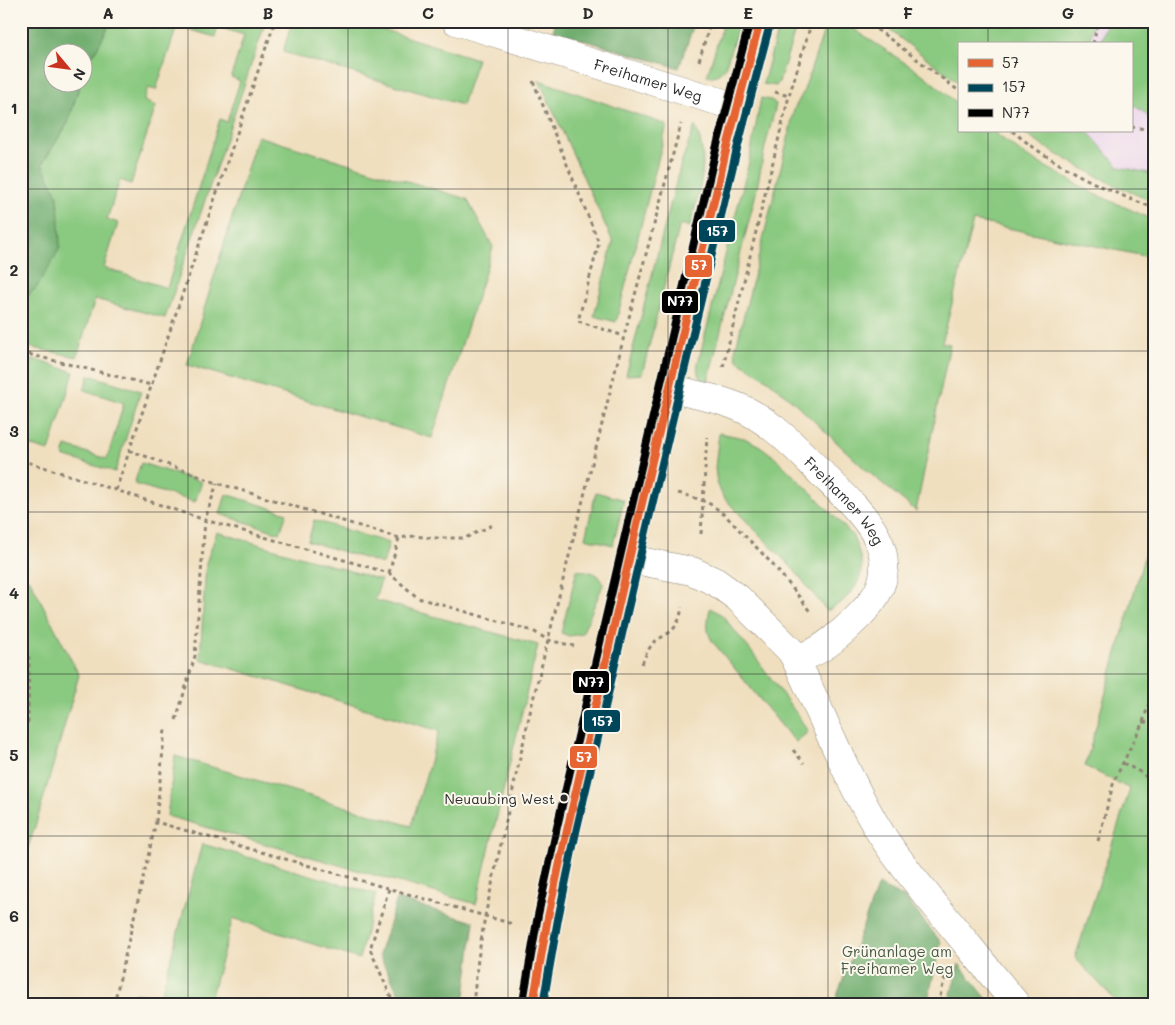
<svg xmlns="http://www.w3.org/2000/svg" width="1175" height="1025" font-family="Mali,sans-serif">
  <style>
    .built { fill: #ead1ec }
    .green { fill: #8ac980; stroke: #5a7a56; fill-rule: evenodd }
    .forest { fill: #6fad6e; stroke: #4d6c4c }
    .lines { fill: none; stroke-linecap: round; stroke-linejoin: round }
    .minor-casing { stroke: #8e8575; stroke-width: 29 }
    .path { stroke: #8e8575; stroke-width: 3; stroke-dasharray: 4 4; stroke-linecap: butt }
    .minor { stroke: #fff; stroke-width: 28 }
    .bus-1-casing { stroke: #fbf7ec; stroke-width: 11 }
    .bus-2-casing { stroke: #fbf7ec; stroke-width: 11 }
    .bus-3-casing { stroke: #fbf7ec; stroke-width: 11 }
    .bus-1 { stroke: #e66432; stroke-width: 8 }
    .bus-2 { stroke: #00465a; stroke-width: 8 }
    .bus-3 { stroke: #000; stroke-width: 8 }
    .grid { fill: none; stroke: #2b2b2b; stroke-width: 1; stroke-opacity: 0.55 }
    .bus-dot { fill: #2b2b2b; stroke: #fbf7ec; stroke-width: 2 }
    .labels { text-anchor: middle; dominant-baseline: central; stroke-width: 4; stroke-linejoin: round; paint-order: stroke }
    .bus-label { font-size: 14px; fill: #2b2b2b; stroke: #fbf7ec; text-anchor: end }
    .street-label { font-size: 15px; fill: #2b2b2b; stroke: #fbf7ec }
    .park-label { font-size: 15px; fill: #485a44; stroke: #fbf7ec }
    .line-badge { stroke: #fbf7ec; stroke-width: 2 }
    .badge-label { font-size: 14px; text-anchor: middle; font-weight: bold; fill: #fff }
    .neatline { fill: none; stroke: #2b2b2b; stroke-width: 2 }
    .grid-label { font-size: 16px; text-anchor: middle; font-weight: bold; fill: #2b2b2b }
  </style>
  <rect width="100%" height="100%" fill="#fbf7ec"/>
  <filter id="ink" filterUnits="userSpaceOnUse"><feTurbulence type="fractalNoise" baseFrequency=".02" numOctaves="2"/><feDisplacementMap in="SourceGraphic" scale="10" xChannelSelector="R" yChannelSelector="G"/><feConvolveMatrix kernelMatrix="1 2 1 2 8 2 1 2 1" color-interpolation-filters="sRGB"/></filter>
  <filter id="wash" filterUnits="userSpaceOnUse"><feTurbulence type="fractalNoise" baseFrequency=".0096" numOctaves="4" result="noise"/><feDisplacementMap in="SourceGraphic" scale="20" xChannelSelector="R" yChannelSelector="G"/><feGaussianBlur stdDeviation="1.12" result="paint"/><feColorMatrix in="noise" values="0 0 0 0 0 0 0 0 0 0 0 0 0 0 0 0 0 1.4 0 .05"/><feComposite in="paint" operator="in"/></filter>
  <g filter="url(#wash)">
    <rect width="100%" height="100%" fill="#f0dfbf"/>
    <path class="built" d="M988 21H1154V174L1119 167 1087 131H1131V44H1009Z"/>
    <path class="green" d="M103 21H266L165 318 95 299 77 357 29 347 21 346V302L37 287 58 197 42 164 68 123 80 83 82 82 83 58 94 53 108 27ZM177 26 215 37 218 27 244 35 231 77 240 81 227 122 220 119 167 288 104 268 118 223 107 219 120 180 131 184 156 106 144 101 148 88 156 90Z
      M292 21H355L477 59 462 105 283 52Z
      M724 21H740L725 68C720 74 715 77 707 76Z
      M780 21H798L779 82 776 86 763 84Z
      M827 21H837L846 24 925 76 959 105V131H992L1026 156 1095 194 1154 220V258L973 221 942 343 950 344 916 511 865 469 796 404 768 380 737 360 735 351 788 139 794 109 803 93Z
      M875 21H1095L1092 28 1089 44H959V83L892 32Z
      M1107 21H1154V126L1151 125C1150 115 1140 109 1131 104V44H1100Z
      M539 80 667 125 616 322 594 316 613 242Z
      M761 98 771 100 776 104 775 109 765 147 756 193 708 381H703C697 375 697 371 698 363L749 162Z
      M695 126C711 162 699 191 690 227L680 224 642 374 626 375 681 163Z
      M1021 131H1087L1119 167 1154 174V202C1122 189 1093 175 1064 158 1049 150 1035 141 1021 131Z
      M257 136 467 199 493 247 432 438 187 365Z
      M33 359 74 372 49 451 21 443V396Z
      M89 375 141 391 115 472 63 456 66 446 107 459 124 403 84 390Z
      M719 433 744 438 760 446 772 455 815 496 852 535 858 549 862 564 860 577 854 589 843 601 827 611 794 570 723 497 717 483 715 468Z
      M141 463 202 482 195 502 134 484Z
      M596 492 624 500 613 545 585 538Z
      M226 494 287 513 280 533 220 514Z
      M314 520 389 543 383 564 308 541Z
      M1154 522V1004H1119L1075 958 1130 789 1085 766Z
      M217 532 381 580 375 600 538 645 476 904 167 816 175 756 411 826 439 731 200 659 206 563Z
      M577 570C589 572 600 571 603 585L582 634 569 636 561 633Z
      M21 577 30 580 79 675 39 814 21 870Z
      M710 608 722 615 751 651 799 717 808 732 796 742 790 736 712 641C705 628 708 621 710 608Z
      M202 844 376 894 359 959 233 918 210 999 221 1004H132L135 993 160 998Z"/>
    <path class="forest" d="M21 21H103L108 27 94 54 83 58 82 52H52V82L80 83 68 123 42 164 58 197 60 248 37 287 21 302Z
      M556 21H695L679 68 553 31Z
      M878 885 905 898 941 942 927 1004H834Z
      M397 899 474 922 464 1004H404L379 955Z
      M959 964 991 1004H950L949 1001Z"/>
  </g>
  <g filter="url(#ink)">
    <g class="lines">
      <defs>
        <g id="minor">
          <path id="s1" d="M456 21 737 107"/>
          <path id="s2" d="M669 388C695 395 725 399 749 412 777 427 799 451 821 473 840 492 864 513 876 536 881 545 884 555 884 565 885 587 872 603 857 618 846 629 821 652 806 655 802 656 798 656 794 656"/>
          <path d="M629 559 692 571 716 582 738 598 790 650 794 656C823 715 846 778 881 834 901 865 925 893 948 921 971 949 993 976 1016 1004"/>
          <path d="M533 1004C549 887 582 772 607 657 635 531 665 407 695 282 716 195 735 107 760 21"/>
        </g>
      </defs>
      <use href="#minor" class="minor-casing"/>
      <path class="path" d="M863 21 882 33 959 91
        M1093 44 1098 21
        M699 61 711 21
        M533 81 599 243 578 321 624 336
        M775 92 789 96
        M1131 127 1154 130
        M1012 131C1025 141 1039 152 1053 160 1084 180 1119 195 1154 208
        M21 353 28 354 151 385
        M723 367 789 96 812 21
        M21 377 28 354
        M129 450 217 483 399 538 414 536 431 538H465L495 524
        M21 460 116 490 205 520 389 573 418 598 533 631 548 640 574 646
        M116 490 275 21
        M678 493C689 496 700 499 710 504 723 512 734 524 744 535 769 559 791 585 811 613
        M701 534 707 437
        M389 573 399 538
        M21 651 29 658 28 721 21 740
        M642 664C645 657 647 651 651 646 655 640 661 638 667 634 677 628 680 619 682 607
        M176 720 195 656 205 520 217 483
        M1143 722 1154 723
        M793 750 804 763
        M1123 763 1142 773 1154 785
        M156 822 165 729
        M1098 841 1114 781 1143 722 1154 688
        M389 889 370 949 394 1004
        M114 1004 156 822 513 924
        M473 1004 478 959 485 916 531 708 624 336 681 124
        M938 1004 946 973"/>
      <use href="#minor" class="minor"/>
      <defs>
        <path id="bus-1" d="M533 1004 548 917 567 830 639 516 726 151 760 21"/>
        <path id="bus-2" d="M543 1004 558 919 576 832 649 518 736 153 770 24"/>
        <path id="bus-3" d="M523 1002 538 915 557 827 630 514 716 149 750 21"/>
      </defs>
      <use href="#bus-1" class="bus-1-casing"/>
      <use href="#bus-2" class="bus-2-casing"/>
      <use href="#bus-3" class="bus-3-casing"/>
      <use href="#bus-1" class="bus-1"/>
      <use href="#bus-2" class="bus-2"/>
      <use href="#bus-3" class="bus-3"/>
    </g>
  </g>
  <path class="grid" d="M188 21V1004M348 21V1004M508 21V1004M668 21V1004M828 21V1004M988 21V44M988 131V1004M21 189H1154M21 351H1154M21 512H1154M21 674H1154M21 836H1154"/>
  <circle class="bus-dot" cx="564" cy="798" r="4.5"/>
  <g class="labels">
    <g class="bus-label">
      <text x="555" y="798">Neuaubing West</text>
    </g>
    <g class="street-label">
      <text stroke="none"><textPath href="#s1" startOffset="201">Freihamer Weg</textPath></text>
      <text stroke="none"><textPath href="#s2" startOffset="215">Freihamer Weg</textPath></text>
    </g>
    <g class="park-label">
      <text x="897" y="951">Grünanlage am<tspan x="897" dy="17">Freihamer Weg</tspan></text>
    </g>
  </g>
  <g class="line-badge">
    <rect x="698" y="219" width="38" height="24" rx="5" fill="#00465a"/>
    <rect x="684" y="254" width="29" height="24" rx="5" fill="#e66432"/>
    <rect x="661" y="290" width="38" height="24" rx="5" fill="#000"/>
    <rect x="572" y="670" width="38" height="24" rx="5" fill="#000"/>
    <rect x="583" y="709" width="38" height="24" rx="5" fill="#00465a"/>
    <rect x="569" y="745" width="29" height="24" rx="5" fill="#e66432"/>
  </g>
  <g class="badge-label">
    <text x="717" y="236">157</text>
    <text x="699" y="270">57</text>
    <text x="680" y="306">N77</text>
    <text x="591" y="687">N77</text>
    <text x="602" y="726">157</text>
    <text x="584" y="762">57</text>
  </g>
  <rect width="1175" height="1025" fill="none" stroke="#fbf7ec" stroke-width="55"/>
  <rect x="958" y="42" width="175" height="90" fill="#fbf7ec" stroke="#a8a59f"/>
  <rect x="968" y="59" width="25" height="8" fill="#e66432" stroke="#a8a59f"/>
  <text x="1002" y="68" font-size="15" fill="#2b2b2b">57</text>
  <rect x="968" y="84" width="25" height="8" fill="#00465a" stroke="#a8a59f"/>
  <text x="1002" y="92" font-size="15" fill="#2b2b2b">157</text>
  <rect x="968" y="109" width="25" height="8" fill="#000000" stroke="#a8a59f"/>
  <text x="1002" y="118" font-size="15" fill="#2b2b2b">N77</text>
  <g transform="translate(68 68) rotate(119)"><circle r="24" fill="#fbf7ec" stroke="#a8a59f"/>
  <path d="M0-4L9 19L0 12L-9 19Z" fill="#c8321e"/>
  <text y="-8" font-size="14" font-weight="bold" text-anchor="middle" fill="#2b2b2b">N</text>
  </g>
  <rect x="28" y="28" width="1120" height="970" class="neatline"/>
  <g class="grid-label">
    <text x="108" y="19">A</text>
    <text x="268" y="19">B</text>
    <text x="428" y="19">C</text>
    <text x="588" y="19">D</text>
    <text x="748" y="19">E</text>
    <text x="908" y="19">F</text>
    <text x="1068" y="19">G</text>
    <text x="14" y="114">1</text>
    <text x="14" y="276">2</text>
    <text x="14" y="437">3</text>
    <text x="14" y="599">4</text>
    <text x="14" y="761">5</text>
    <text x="14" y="922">6</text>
  </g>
</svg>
